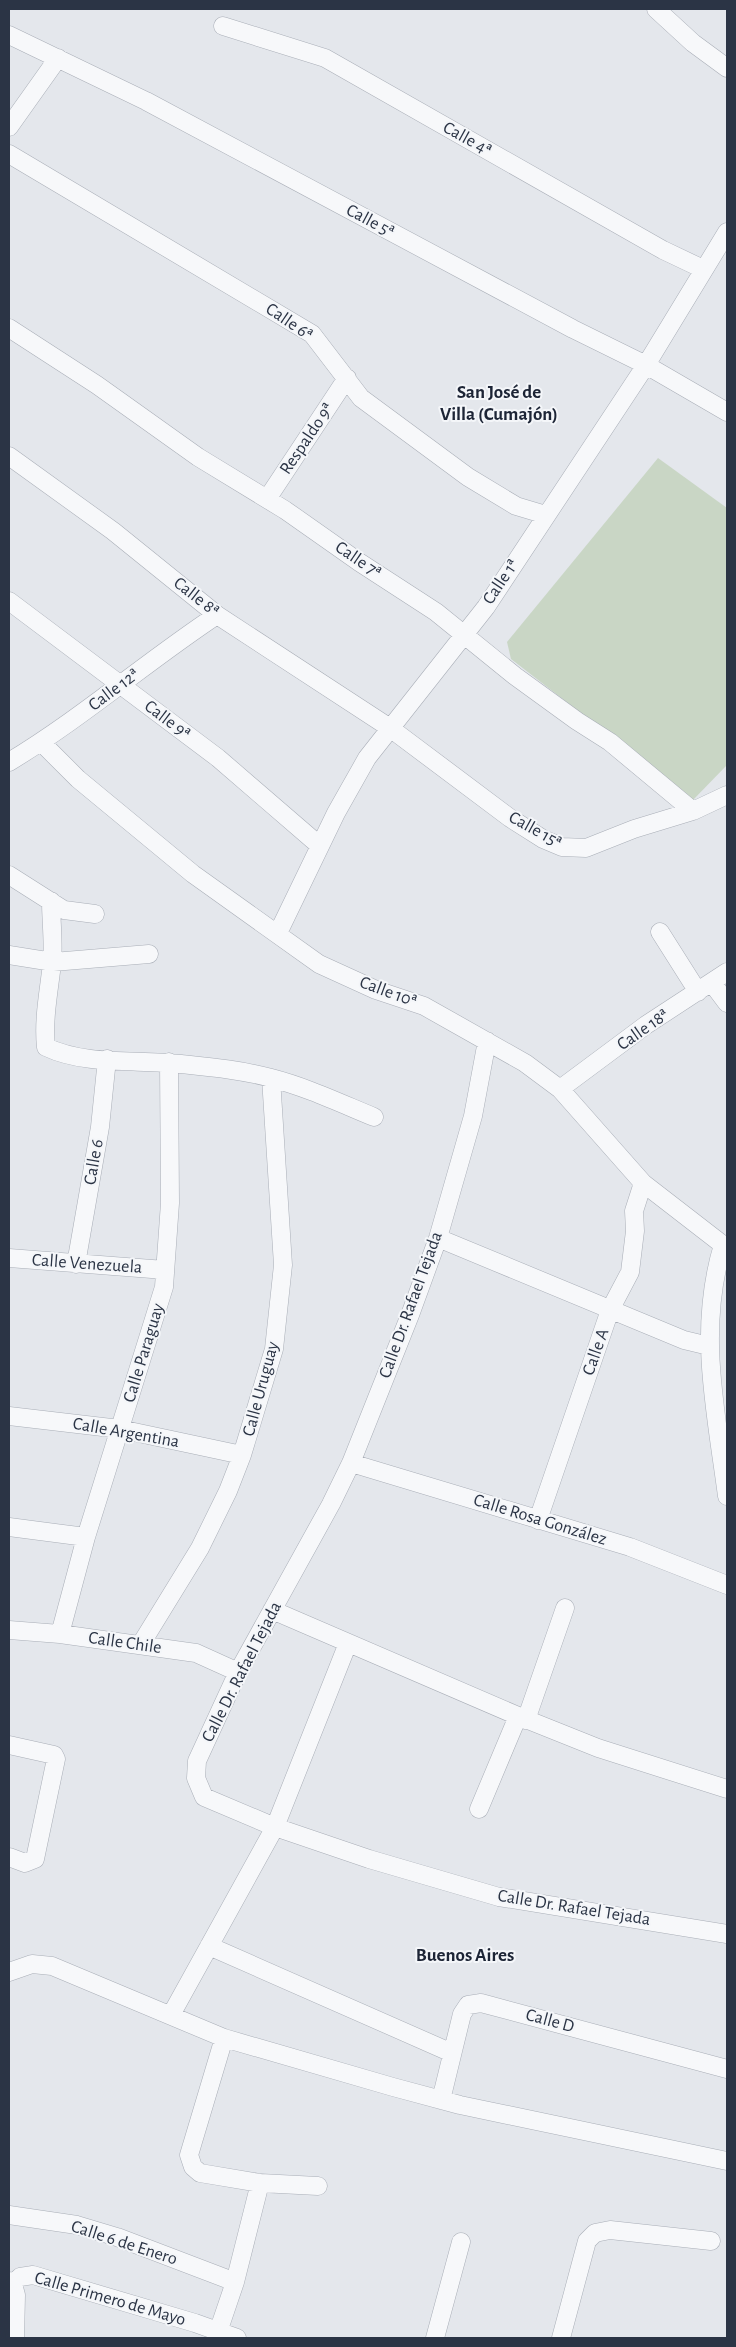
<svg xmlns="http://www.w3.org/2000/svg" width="736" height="2347" font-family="'Alegreya Sans',sans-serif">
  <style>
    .green { fill: #c9d6c5 }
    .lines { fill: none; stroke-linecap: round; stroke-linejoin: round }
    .street-casing { stroke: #a9aeb7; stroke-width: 19 }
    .street { stroke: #f7f8fa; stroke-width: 18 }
    .labels { text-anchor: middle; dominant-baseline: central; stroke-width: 4; stroke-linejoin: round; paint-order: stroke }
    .street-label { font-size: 18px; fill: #2b3445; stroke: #f4f6f9 }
    .neighbourhood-label { font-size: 19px; font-weight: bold; fill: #1d2536; stroke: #f4f6f9 }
  </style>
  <rect width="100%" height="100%" fill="#e4e7ec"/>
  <path class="green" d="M658 458 727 508V765L693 800 511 659 507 642Z"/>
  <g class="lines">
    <defs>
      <path id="street" d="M656 9 693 43 727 68
        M223 26 325 58 663 250 703 269
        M9 35 146 101 573 329 646 365 727 412
        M9 127 58 58
        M9 154 312 334 361 398 468 477 516 506 546 515
        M9 328 97 385 198 457 285 510 359 562 436 612 515 676 577 721 610 742 693 811
        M9 456 113 531 217 615 390 728 510 818 543 839 562 847 586 848 634 829 693 811 727 795
        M267 499 347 378
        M9 601 218 758 320 846
        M41 742 78 779 193 874 319 964 376 990 424 1006 525 1063 560 1089 643 1183 727 1248
        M9 762C82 718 146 662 217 615
        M9 875 64 910 95 914
        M51 901C51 921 54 943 52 963 49 991 43 1019 46 1047 86 1066 137 1059 181 1064 210 1067 242 1070 271 1078 306 1087 340 1103 374 1117
        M660 932 698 992
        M278 933 336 813 367 758 486 607 646 365 727 232
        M9 955 53 962 149 954
        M712 983 727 1003
        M487 1041 473 1116 438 1238 410 1315 351 1463 331 1504 238 1672 197 1761 196 1778 204 1797 275 1827 369 1859 499 1897 727 1934
        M560 1089 646 1025 727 972
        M438 1238 684 1340 709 1346
        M723 1245C697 1330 716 1411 727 1496
        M9 1258 165 1270
        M76 1264 100 1127 107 1059
        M9 1416 120 1429 242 1455
        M351 1463 630 1547 727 1585
        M538 1520 610 1310 630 1272 635 1231 634 1211 643 1183
        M9 1527 86 1537
        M272 1610 518 1716 598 1748 727 1789
        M9 1630 60 1634 196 1653 238 1672
        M60 1634 86 1537 164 1287 170 1203 169 1062
        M141 1644 200 1548 228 1491 242 1455 274 1349 283 1265 271 1078
        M526 1720 565 1608
        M9 1745 54 1755 56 1759 35 1859 25 1863 9 1857
        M479 1809 518 1716
        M209 1946 452 2053
        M9 1972 32 1964 52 1966 224 2038 393 2087 460 2105 727 2161
        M171 2015 275 1827 348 1643
        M224 2038 189 2155 193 2167 200 2173 260 2183 318 2186
        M441 2100 462 2014 468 2005 481 2003 727 2069
        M9 2215 77 2225 117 2237 235 2282
        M9 2281 13 2284 16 2295 15 2338
        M13 2284 20 2277 33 2275 195 2323 237 2338
        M216 2338 235 2282 260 2183
        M435 2338 461 2242
        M561 2338 587 2241 595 2233 610 2230 711 2241"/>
    </defs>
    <use href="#street" class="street-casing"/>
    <use href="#street" class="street"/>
  </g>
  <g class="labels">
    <g class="street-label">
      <text transform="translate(467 139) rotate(29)">Calle 4ª</text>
      <text transform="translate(370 221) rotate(28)">Calle 5ª</text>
      <text transform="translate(289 322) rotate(34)">Calle 6ª</text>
      <text transform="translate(307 439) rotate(-56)">Respaldo 9ª</text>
      <text transform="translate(358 560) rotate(34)">Calle 7ª</text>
      <text transform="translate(501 582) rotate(-56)">Calle 1ª</text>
      <text transform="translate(196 597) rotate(38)">Calle 8ª</text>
      <text transform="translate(114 690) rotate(-37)">Calle 12ª</text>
      <text transform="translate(167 720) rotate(37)">Calle 9ª</text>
      <text transform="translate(535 830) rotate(29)">Calle 15ª</text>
      <text transform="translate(388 992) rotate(20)">Calle 10ª</text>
      <text transform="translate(643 1030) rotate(-35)">Calle 18ª</text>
      <text transform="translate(94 1162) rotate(-80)">Calle 6</text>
      <text transform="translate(87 1264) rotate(4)">Calle Venezuela</text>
      <text transform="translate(411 1305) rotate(-70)">Calle Dr. Rafael Tejada</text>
      <text transform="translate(596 1352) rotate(-71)">Calle A</text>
      <text transform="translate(144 1353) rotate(-73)">Calle Paraguay</text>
      <text transform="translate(261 1389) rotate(-75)">Calle Uruguay</text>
      <text transform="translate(126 1433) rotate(10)">Calle Argentina</text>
      <text transform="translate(540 1520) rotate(17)">Calle Rosa González</text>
      <text transform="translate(125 1643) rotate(8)">Calle Chile</text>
      <text transform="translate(242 1672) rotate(-63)">Calle Dr. Rafael Tejada</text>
      <text transform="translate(574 1908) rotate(9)">Calle Dr. Rafael Tejada</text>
      <text transform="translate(550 2021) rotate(15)">Calle D</text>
      <text transform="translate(124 2243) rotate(18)">Calle 6 de Enero</text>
      <text transform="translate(110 2299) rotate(16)">Calle Primero de Mayo</text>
    </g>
    <g class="neighbourhood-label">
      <text x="499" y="392">San José de<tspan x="499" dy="22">Villa (Cumajón)</tspan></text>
      <text x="465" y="1955">Buenos Aires</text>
    </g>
  </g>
  <rect width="736" height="2347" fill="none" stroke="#2b3445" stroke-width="20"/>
</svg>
